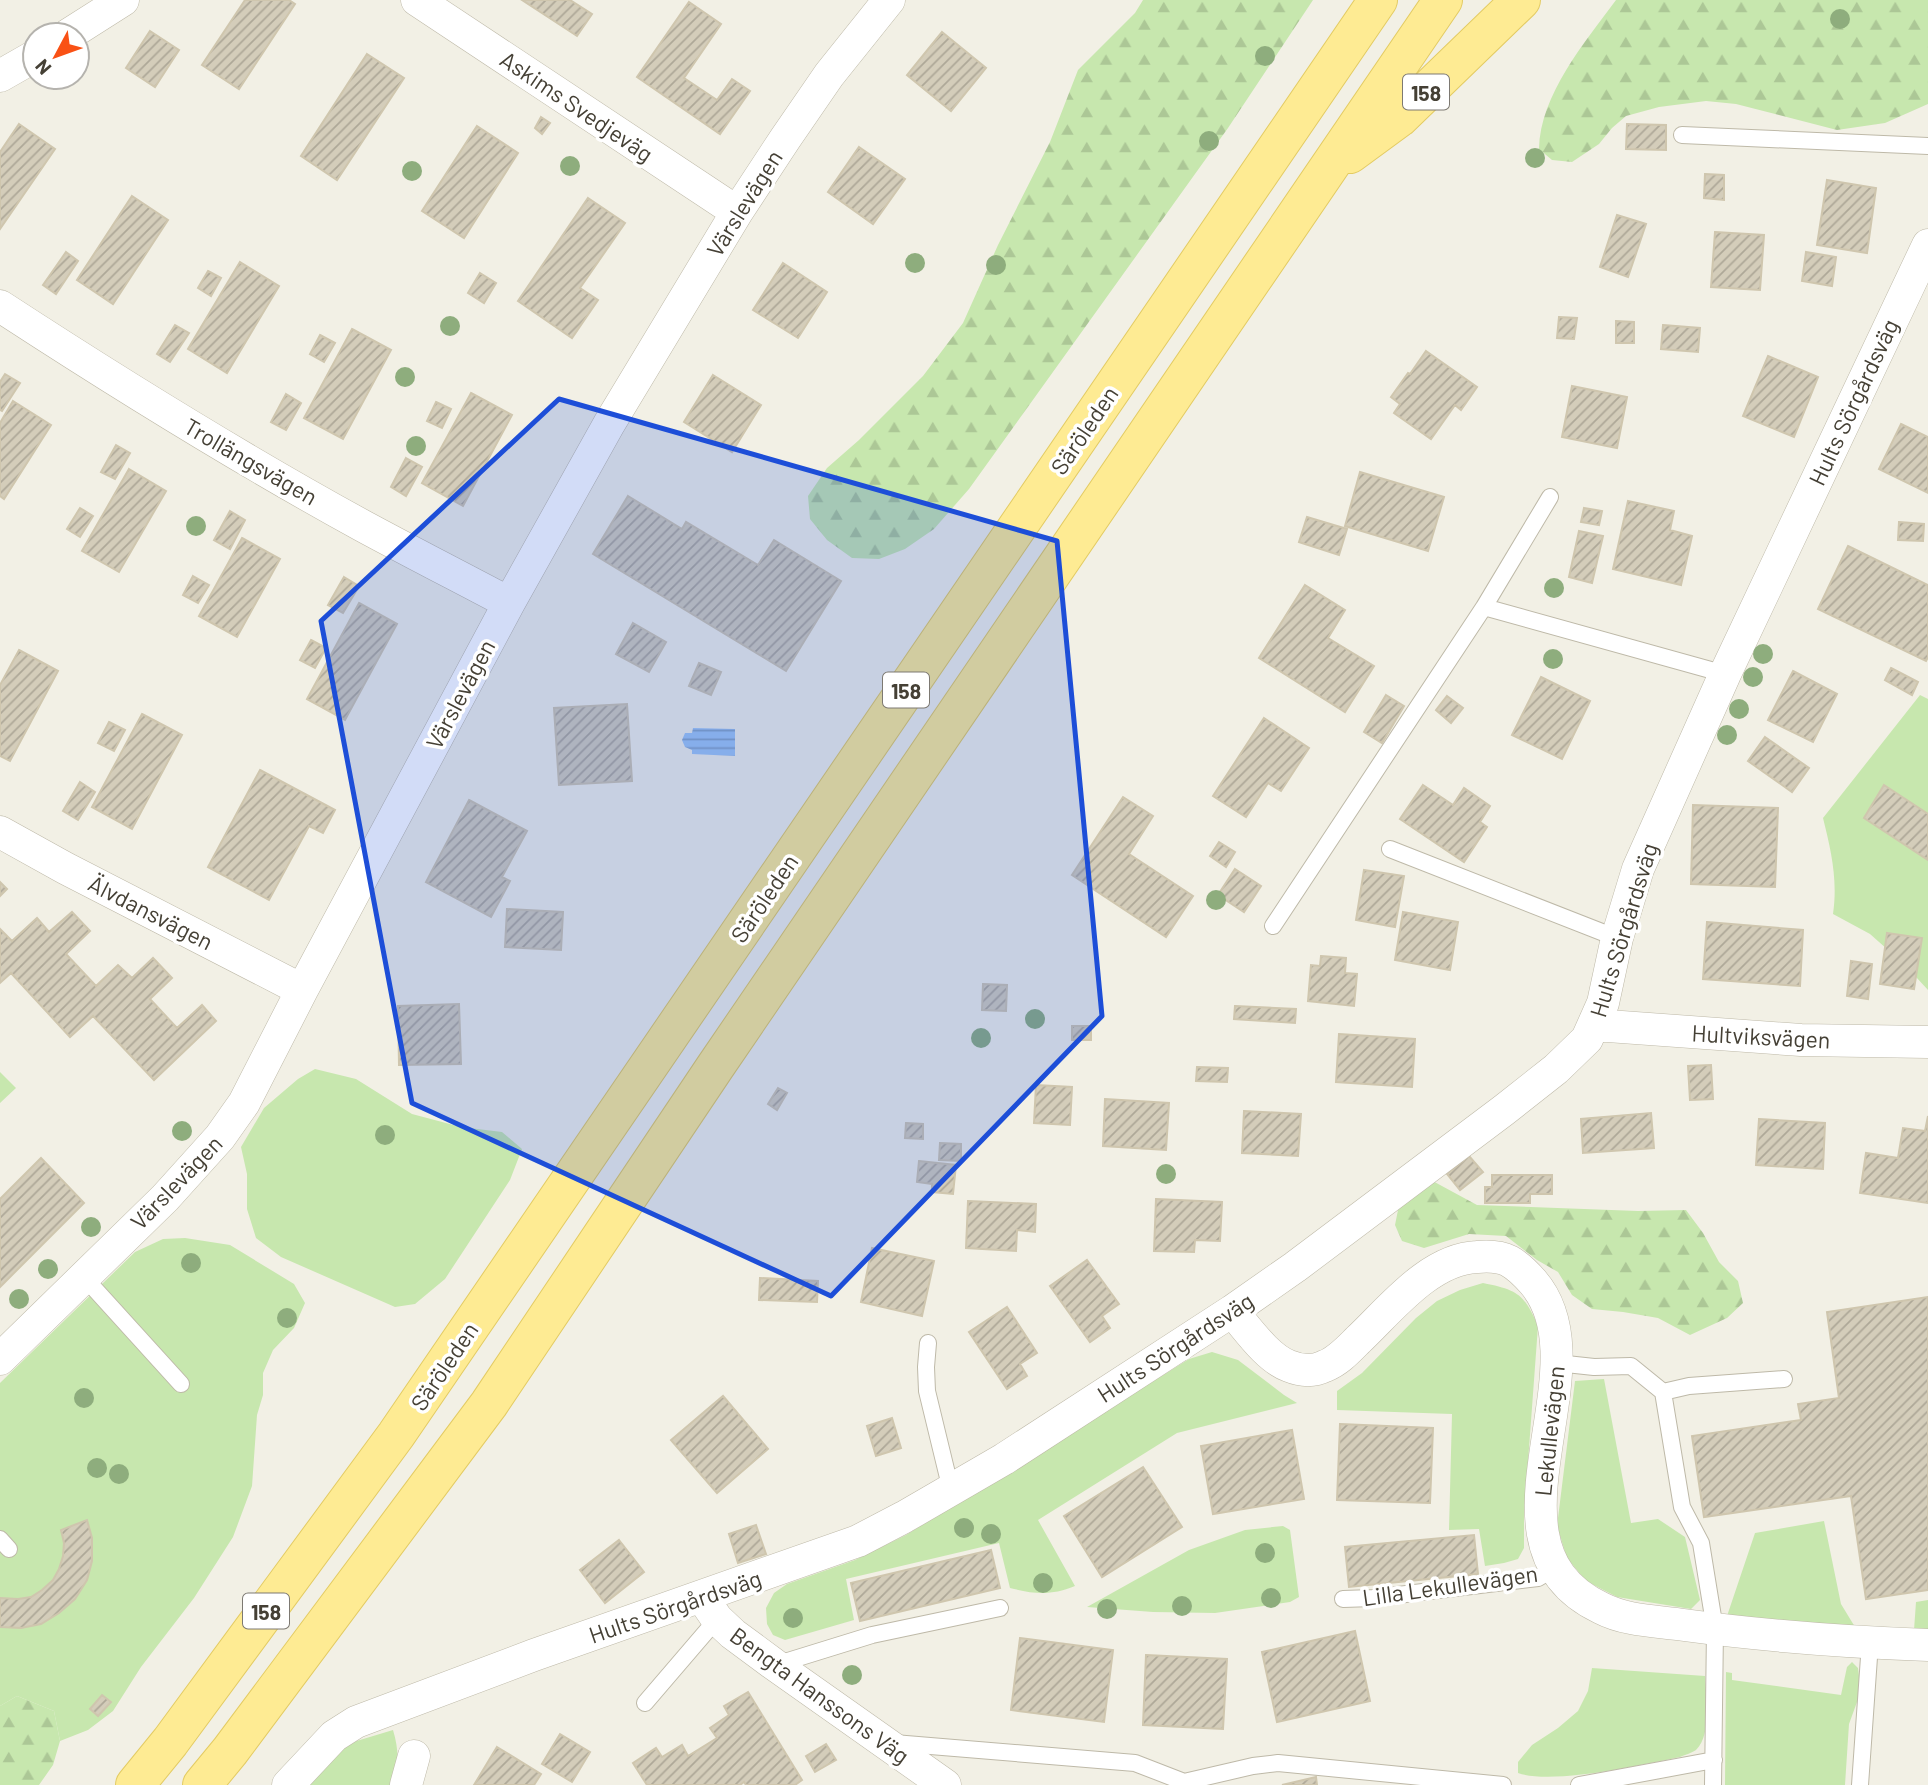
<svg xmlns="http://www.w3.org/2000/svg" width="1928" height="1785" font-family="Barlow,sans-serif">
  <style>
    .green { fill: #c7e7ae }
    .forest { fill: url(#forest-firs) }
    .water { fill: url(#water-rules) }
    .building { fill: url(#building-hatch); stroke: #cfc6ae; stroke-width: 2 }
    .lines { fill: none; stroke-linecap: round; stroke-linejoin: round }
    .lane-casing { stroke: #beb9a8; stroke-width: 18 }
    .street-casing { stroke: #beb9a8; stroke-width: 33 }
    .primary-casing { stroke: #e3cb63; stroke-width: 40 }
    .lane { stroke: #fff; stroke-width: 16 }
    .street { stroke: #fff; stroke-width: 32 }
    .primary { stroke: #feeb93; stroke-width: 38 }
    .tree { fill: #8ead7d }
    .marked { fill: #1d4ed8; fill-opacity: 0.2; stroke: #1d4ed8; stroke-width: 5; stroke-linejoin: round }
    .labels { text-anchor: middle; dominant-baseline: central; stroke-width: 7; stroke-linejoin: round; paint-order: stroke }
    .shield { fill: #fff; stroke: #7d7972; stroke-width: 2 }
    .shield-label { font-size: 21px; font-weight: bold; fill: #454035 }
    .street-label { font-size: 23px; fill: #454035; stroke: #fff }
  </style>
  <defs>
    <pattern id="forest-firs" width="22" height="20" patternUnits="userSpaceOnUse" patternTransform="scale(1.75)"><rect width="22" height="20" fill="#c7e7ae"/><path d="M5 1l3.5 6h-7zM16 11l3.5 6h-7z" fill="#acc796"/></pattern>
    <pattern id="water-rules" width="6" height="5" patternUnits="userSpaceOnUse" patternTransform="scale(1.75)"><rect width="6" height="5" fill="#a1c6f0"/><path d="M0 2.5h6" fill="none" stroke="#85a2c3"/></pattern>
    <pattern id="building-hatch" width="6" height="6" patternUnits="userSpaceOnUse" patternTransform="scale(1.75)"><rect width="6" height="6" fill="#d4cdba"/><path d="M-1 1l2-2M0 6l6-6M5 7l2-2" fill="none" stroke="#aea898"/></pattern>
  </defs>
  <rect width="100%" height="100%" fill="#f2f0e5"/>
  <path class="green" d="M1920 695 1928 699V990L1905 965 1870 934 1833 914C1838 880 1831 850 1823 818Z
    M315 1069 356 1079 412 1114 461 1127 502 1132 522 1149 510 1180 445 1279 415 1304 395 1307 281 1257 256 1238 247 1209V1174L241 1147 264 1108 298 1079Z
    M0 1072 16 1088 0 1103Z
    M185 1238 230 1245 294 1284 305 1303 294 1328 273 1350 263 1373V1395L257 1415 252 1486 233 1537 194 1598 141 1667 113 1711 88 1730 60 1741 54 1711 17 1696 0 1706V1383L135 1252 163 1239Z
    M1483 1283C1518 1290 1524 1294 1538 1326L1524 1516V1548L1518 1559 1504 1563 1485 1566 1479 1529 1449 1530 1452 1414 1337 1410V1391L1362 1373 1416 1318 1437 1301 1460 1290Z
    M1212 1352 1238 1360 1284 1395 1297 1403 1177 1433 1038 1520 1075 1586C1050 1596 1035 1594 1010 1588L999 1543 846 1579 854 1620 785 1640 773 1635 767 1624 766 1608 774 1593 787 1584 855 1560 906 1535 1189 1359Z
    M1604 1379 1631 1523 1658 1519 1685 1537 1700 1600 1691 1609 1617 1597 1586 1581 1567 1558 1557 1526 1575 1381Z
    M1824 1521 1841 1604 1855 1627 1727 1616 1755 1533Z
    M1283 1526 1290 1530 1299 1597 1290 1602 1215 1613 1153 1612 1087 1607 1189 1550 1245 1530Z
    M1928 1600V1630H1914L1916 1602Z
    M1852 1662 1858 1668 1861 1691 1849 1724 1845 1785H1725L1726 1672 1732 1673V1680L1841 1695 1847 1667Z
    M1592 1668 1705 1676C1706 1696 1712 1735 1696 1750 1692 1753 1684 1755 1680 1757 1641 1765 1552 1785 1518 1773V1762L1532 1745 1558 1728 1578 1711 1588 1691Z
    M393 1730C399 1750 399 1765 393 1785H306L340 1746Z"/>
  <path class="forest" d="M1143 0H1313L1228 128 969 489 934 529 905 549 879 559 852 558 827 540 810 519 808 496 827 468 859 440 923 376 963 323 998 245 1050 142 1078 70 1135 13Z
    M1616 0H1928V104L1885 123 1837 130 1736 104 1706 101 1659 107 1626 116 1612 128 1599 144 1572 162 1552 160 1539 149C1540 95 1585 42 1616 0Z
    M1429 1179 1477 1205 1638 1211 1686 1210 1703 1233 1719 1262 1738 1281 1743 1303 1727 1318 1690 1335 1658 1318 1623 1312 1592 1309 1572 1295 1558 1272 1537 1260 1506 1236 1469 1234 1424 1248 1402 1241 1395 1225 1400 1200Z
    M17 1696 54 1711 60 1741 53 1765 39 1785H0V1706Z"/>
  <path class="water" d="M693 728 735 729V756L692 754V750L685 747 682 740 685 733H692Z"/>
  <path class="building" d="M245 0H289L295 4 239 89 202 65Z
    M522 0H570L592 14 577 36Z
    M689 2 721 24 684 78 717 100 732 79 750 91 720 134 637 77Z
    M150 31 179 50 155 87 126 68Z
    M942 32 986 68 951 111 907 75Z
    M367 54 404 78 337 180 301 156Z
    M541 117 550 123 542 134 535 128Z
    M19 124 55 149 0 229V152Z
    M1627 124 1666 125V150L1626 149Z
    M477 126 518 153 464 238 422 211Z
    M859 147 905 179 873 224 828 192Z
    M1705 174 1724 175V200L1704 198Z
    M1827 180 1876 188 1867 253 1817 245Z
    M132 196 168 220 113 304 77 280Z
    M588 198 625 223 580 288 598 300 572 338 518 301Z
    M1617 215 1646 224 1628 277 1600 267Z
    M1715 232 1764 235 1760 290 1711 287Z
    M66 252 78 261 56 294 43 285Z
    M1806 252 1836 257 1832 286 1802 281Z
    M240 262 279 286 227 373 188 349Z
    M783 263 827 292 798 338 753 310Z
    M208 271 221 278 211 296 198 288Z
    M480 273 496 283 484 303 468 293Z
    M1559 317 1577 318 1574 339 1557 338Z
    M1616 321 1634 322V343H1616Z
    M175 325 189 333 170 362 157 354Z
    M1663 325 1700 328 1698 352 1661 349Z
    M352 329 391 350 343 439 304 418Z
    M320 335 335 343 324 362 310 354Z
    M1426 351 1477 387 1461 410 1455 405 1431 439 1394 413 1400 404 1391 397 1408 373 1410 374Z
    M1768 356 1818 377 1794 437 1743 416Z
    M5 374 20 383 2 411 0 410V382Z
    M713 375 761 405 732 452 684 422Z
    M1572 386 1627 397 1617 448 1562 437Z
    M471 393 512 415 463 506 422 483Z
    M286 394 301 403 286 430 271 422Z
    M13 401 51 425 4 499 0 496V423Z
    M436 402 451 409 442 428 427 421Z
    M1901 424 1928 437V493L1879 469Z
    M116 445 130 453 115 479 101 472Z
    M406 458 422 467 406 496 391 487Z
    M129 469 166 491 119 572 82 551Z
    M1360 472 1444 497 1428 551 1345 526Z
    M628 496 682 529 686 522 758 565 774 540 841 581 786 671 593 554Z
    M1628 501 1674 511 1670 530 1692 536 1681 585 1613 569Z
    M80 508 93 516 80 537 67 529Z
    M1584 508 1602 511 1599 525 1581 522Z
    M230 511 245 520 230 549 214 540Z
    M1307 517 1347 529 1339 555 1299 542Z
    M1899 522 1924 524 1923 541 1898 540Z
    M1579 531 1603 536 1592 583 1569 577Z
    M242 538 280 559 237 637 199 616Z
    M1848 546 1928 585V657L1926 661 1818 609Z
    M193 576 209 585 198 603 183 595Z
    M344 577 359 586 343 613 328 605Z
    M1305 585 1345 610 1328 638 1374 666 1345 712 1259 658Z
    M359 603 397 624 345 720 307 699Z
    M633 623 666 642 649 672 616 654Z
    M311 640 326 648 315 668 300 660Z
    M19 650 58 671 10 761 0 756V685Z
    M699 663 721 672 711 695 689 686Z
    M1891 668 1918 682 1912 695 1885 680Z
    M1793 671 1837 694 1813 742 1768 720Z
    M1541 677 1590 701 1562 759 1512 735Z
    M1386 695 1404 706 1382 743 1364 732Z
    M1447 696 1463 708 1451 723 1436 710Z
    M627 704 632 781 559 785 554 708Z
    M142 714 182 735 132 829 92 807Z
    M1264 718 1309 748 1281 791 1268 783 1246 817 1213 796Z
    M109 722 125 730 114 751 98 743Z
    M1765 737 1809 768 1792 792 1748 761Z
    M260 770 335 810 323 833 309 826 269 900 208 867Z
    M80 782 95 792 78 820 63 811Z
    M1423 785 1453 805 1464 788 1490 806 1480 822 1487 827 1464 862 1400 819Z
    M1884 785 1928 814V860L1864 818Z
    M1123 797 1153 816 1129 854 1193 896 1166 937 1072 875Z
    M469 800 527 831 502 877 510 881 491 917 426 882Z
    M1693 805 1778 808 1775 887 1691 884Z
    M1219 842 1235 852 1226 867 1210 856Z
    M1235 869 1261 886 1244 912 1218 895Z
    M1364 870 1404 876 1395 927 1356 920Z
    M0 882 7 889 0 896Z
    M507 909 563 912 561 950 505 947Z
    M72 912 90 931 66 954 96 986 118 965 132 978 153 958 172 978 150 999 177 1028 202 1005 216 1021 154 1080 93 1016 70 1037 11 973 0 983V929L12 941 37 918 49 932Z
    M1403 912 1458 922 1450 970 1395 960Z
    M1707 922 1803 930 1800 986 1703 979Z
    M1887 933 1922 938 1914 989 1880 984Z
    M1321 956 1346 958 1345 973 1357 974 1354 1006 1308 1001 1311 965 1320 966Z
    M1851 961 1872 964 1868 999 1847 996Z
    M983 984 1007 985 1006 1011 982 1010Z
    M459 1004 461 1064 399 1065 398 1006Z
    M1235 1006 1296 1009 1295 1023 1234 1019Z
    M1072 1026H1091V1040H1072Z
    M1339 1034 1415 1039 1412 1087 1336 1082Z
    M1711 1065 1713 1099 1690 1100 1688 1066Z
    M1197 1067 1228 1068 1227 1082 1196 1081Z
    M1036 1085 1072 1087 1070 1125 1034 1123Z
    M778 1088 787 1093 777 1110 768 1104Z
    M1105 1099 1169 1103 1166 1150 1103 1146Z
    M1244 1111 1301 1114 1298 1156 1242 1153Z
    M1651 1113 1654 1148 1583 1153 1581 1119Z
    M1928 1116V1203L1860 1193 1866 1153 1898 1158 1903 1128 1925 1131Z
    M1759 1119 1825 1123 1823 1169 1756 1165Z
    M906 1123 923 1124V1139L905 1138Z
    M940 1143 961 1144V1161L939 1160Z
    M1469 1156 1483 1172 1460 1190 1447 1174Z
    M41 1158 84 1203 0 1287V1199Z
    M919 1161 956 1165 953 1194 932 1192V1184L917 1182Z
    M1492 1175H1552V1194H1530V1203H1485V1187H1492Z
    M1156 1199 1222 1202 1220 1241 1195 1240 1194 1252 1154 1251Z
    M968 1201 1036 1204 1035 1232 1017 1230 1016 1251 966 1248Z
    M872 1248 934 1261 922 1316 861 1302Z
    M1087 1260 1119 1304 1102 1316 1110 1328 1090 1342 1050 1286Z
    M760 1278 818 1281 817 1302 759 1300Z
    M1928 1297V1590L1866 1599 1851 1496 1704 1517 1692 1436 1801 1420 1798 1404 1839 1398 1827 1312Z
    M1007 1307 1037 1353 1020 1364 1027 1376 1007 1389 969 1332Z
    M723 1396 768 1449 717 1493 671 1440Z
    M892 1418 901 1448 876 1456 867 1426Z
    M1340 1424 1433 1428 1430 1503 1337 1500Z
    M1292 1430 1304 1499 1213 1514 1201 1446Z
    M1143 1467 1182 1527 1102 1577 1064 1516Z
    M87 1520 92 1538V1561L87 1580 75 1599 59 1613 41 1624 21 1628 0 1627V1598L18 1599 31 1597 42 1590 53 1580 59 1569 63 1556 64 1543 61 1530Z
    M756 1525 766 1554 738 1563 729 1534Z
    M1474 1535 1478 1574 1349 1587 1345 1547Z
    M619 1540 644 1572 605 1603 580 1570Z
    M991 1550 1000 1588 860 1621 851 1583Z
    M1355 1631 1370 1701 1277 1722 1262 1652Z
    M1020 1638 1113 1650 1104 1722 1011 1710Z
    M1146 1655 1227 1659 1223 1729 1143 1725Z
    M748 1692 802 1780 795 1785H746L744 1782 740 1785H647L633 1763 656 1748 662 1757 682 1745 688 1756 717 1738 710 1728 729 1715 724 1706Z
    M102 1695 111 1702 98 1716 90 1709Z
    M560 1734 590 1752 572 1782 542 1764Z
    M826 1744 836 1760 815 1772 806 1756Z
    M497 1747 541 1774 534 1785H474Z
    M1316 1777 1317 1785H1282Z"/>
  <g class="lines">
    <defs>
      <path id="lane" d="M1682 135 1928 146
        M1550 497 1484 607 1725 674
        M1390 849 1617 938
        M1273 926 1484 607
        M83 1276 181 1384
        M928 1343 926 1367 927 1391 951 1490
        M1557 1363 1594 1367 1631 1366 1663 1392
        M1663 1392 1682 1507 1701 1543 1715 1629 1713 1785
        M1663 1392 1689 1386 1784 1379
        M0 1539 9 1549
        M1343 1599 1373 1598 1538 1578 1555 1568
        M775 1665 872 1635 1000 1608
        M645 1703 717 1619
        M894 1743 1135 1763 1184 1782 1253 1766 1278 1763 1503 1785
        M1579 1785 1714 1760
        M1860 1785 1870 1643"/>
      <path id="street" d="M417 0 737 212
        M68 35 123 0
        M0 76 35 56
        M0 306C118 383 239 458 363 526 411 552 460 577 509 603
        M0 832 65 868 302 990
        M1594 1025 1801 1040 1928 1042
        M1232 1311C1247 1328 1267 1358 1289 1366 1301 1371 1313 1372 1325 1366 1338 1361 1348 1350 1358 1340 1390 1310 1429 1259 1477 1257 1488 1256 1499 1256 1509 1261 1518 1266 1526 1274 1533 1282 1608 1369 1468 1545 1601 1608 1626 1621 1656 1621 1684 1625 1765 1636 1847 1642 1928 1645
        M0 1359 165 1198 220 1137 244 1103 302 990 509 603 609 424 737 212 785 139 829 75 889 0
        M702 1597 717 1619 733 1634 775 1665 945 1785
        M288 1785 334 1736 356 1722 534 1655 858 1541 904 1517 1004 1459 1232 1311 1295 1267 1504 1110 1556 1069 1587 1039 1603 1003 1617 938 1638 869 1725 674 1928 245
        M406 1785 414 1756"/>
      <path id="primary" d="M1350 154 1399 118 1521 0
        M135 1785 170 1742 396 1435 1378 0
        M202 1785 230 1751 489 1404 715 1067 1443 0"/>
    </defs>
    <use href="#lane" class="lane-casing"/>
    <use href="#street" class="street-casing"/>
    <use href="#primary" class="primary-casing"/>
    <use href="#lane" class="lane"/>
    <use href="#street" class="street"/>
    <use href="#primary" class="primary"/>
  </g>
  <g class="tree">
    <circle cx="1840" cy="19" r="10"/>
    <circle cx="1265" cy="56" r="10"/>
    <circle cx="1209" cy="141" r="10"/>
    <circle cx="1535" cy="158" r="10"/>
    <circle cx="570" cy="166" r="10"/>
    <circle cx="412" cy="171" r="10"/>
    <circle cx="915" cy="263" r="10"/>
    <circle cx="996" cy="265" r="10"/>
    <circle cx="450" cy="326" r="10"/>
    <circle cx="405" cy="377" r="10"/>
    <circle cx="416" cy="446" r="10"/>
    <circle cx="196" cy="526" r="10"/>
    <circle cx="1554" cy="588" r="10"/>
    <circle cx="1763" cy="654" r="10"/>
    <circle cx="1553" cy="659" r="10"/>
    <circle cx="1753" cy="677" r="10"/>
    <circle cx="1739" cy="709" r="10"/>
    <circle cx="1727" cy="735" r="10"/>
    <circle cx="1216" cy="900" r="10"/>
    <circle cx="1035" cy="1019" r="10"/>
    <circle cx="981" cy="1038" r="10"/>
    <circle cx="182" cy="1131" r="10"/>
    <circle cx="385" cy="1135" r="10"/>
    <circle cx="1166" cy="1174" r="10"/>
    <circle cx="91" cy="1227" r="10"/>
    <circle cx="191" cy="1263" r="10"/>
    <circle cx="48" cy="1269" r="10"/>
    <circle cx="19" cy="1299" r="10"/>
    <circle cx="287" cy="1318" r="10"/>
    <circle cx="84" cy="1398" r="10"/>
    <circle cx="97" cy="1468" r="10"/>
    <circle cx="119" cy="1474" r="10"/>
    <circle cx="964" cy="1528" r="10"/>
    <circle cx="991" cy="1534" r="10"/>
    <circle cx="1265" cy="1553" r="10"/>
    <circle cx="1043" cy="1583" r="10"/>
    <circle cx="1271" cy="1598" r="10"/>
    <circle cx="1182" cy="1606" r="10"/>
    <circle cx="1107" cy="1609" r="10"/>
    <circle cx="793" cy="1618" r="10"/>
    <circle cx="852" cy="1675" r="10"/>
  </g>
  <path class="marked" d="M559 399 1057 541 1102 1016 831 1296 412 1103 321 621Z"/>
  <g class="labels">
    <g class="shield">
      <rect x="1403" y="74.5" width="46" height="35" rx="5"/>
      <rect x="883" y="672.5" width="46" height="35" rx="5"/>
      <rect x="243" y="1593.5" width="46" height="35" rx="5"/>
    </g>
    <g class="shield-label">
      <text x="1426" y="92">158</text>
      <text x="906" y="690">158</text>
      <text x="266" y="1611">158</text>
    </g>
    <g class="street-label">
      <text transform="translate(577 106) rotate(34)">Askims Svedjeväg</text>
      <text transform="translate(744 203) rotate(-58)">Värslevägen</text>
      <text transform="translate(1853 402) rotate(-65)">Hults Sörgårdsväg</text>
      <text transform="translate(1084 430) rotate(-56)">Säröleden</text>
      <text transform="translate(251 461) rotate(30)">Trollängsvägen</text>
      <text transform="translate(460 694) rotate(-62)">Värslevägen</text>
      <text transform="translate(764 898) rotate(-56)">Säröleden</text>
      <text transform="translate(151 912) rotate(27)">Älvdansvägen</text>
      <text transform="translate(1623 930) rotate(-73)">Hults Sörgårdsväg</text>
      <text transform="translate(1761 1036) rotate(3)">Hultviksvägen</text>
      <text transform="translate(176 1182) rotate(-46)">Värslevägen</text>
      <text transform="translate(1175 1347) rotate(-33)">Hults Sörgårdsväg</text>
      <text transform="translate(444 1366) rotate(-56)">Säröleden</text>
      <text transform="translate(1549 1431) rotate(-84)">Lekullevägen</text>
      <text transform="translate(1450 1585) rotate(-8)">Lilla Lekullevägen</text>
      <text transform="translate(675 1606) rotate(-19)">Hults Sörgårdsväg</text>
      <text transform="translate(820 1695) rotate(36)">Bengta Hanssons Väg</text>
    </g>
  </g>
  <g transform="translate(56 56) rotate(229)"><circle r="33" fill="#ffffff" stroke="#b5b3ae" stroke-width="2"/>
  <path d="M0-5L12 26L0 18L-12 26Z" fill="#f95115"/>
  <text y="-10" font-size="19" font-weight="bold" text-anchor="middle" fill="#454035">N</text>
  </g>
</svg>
